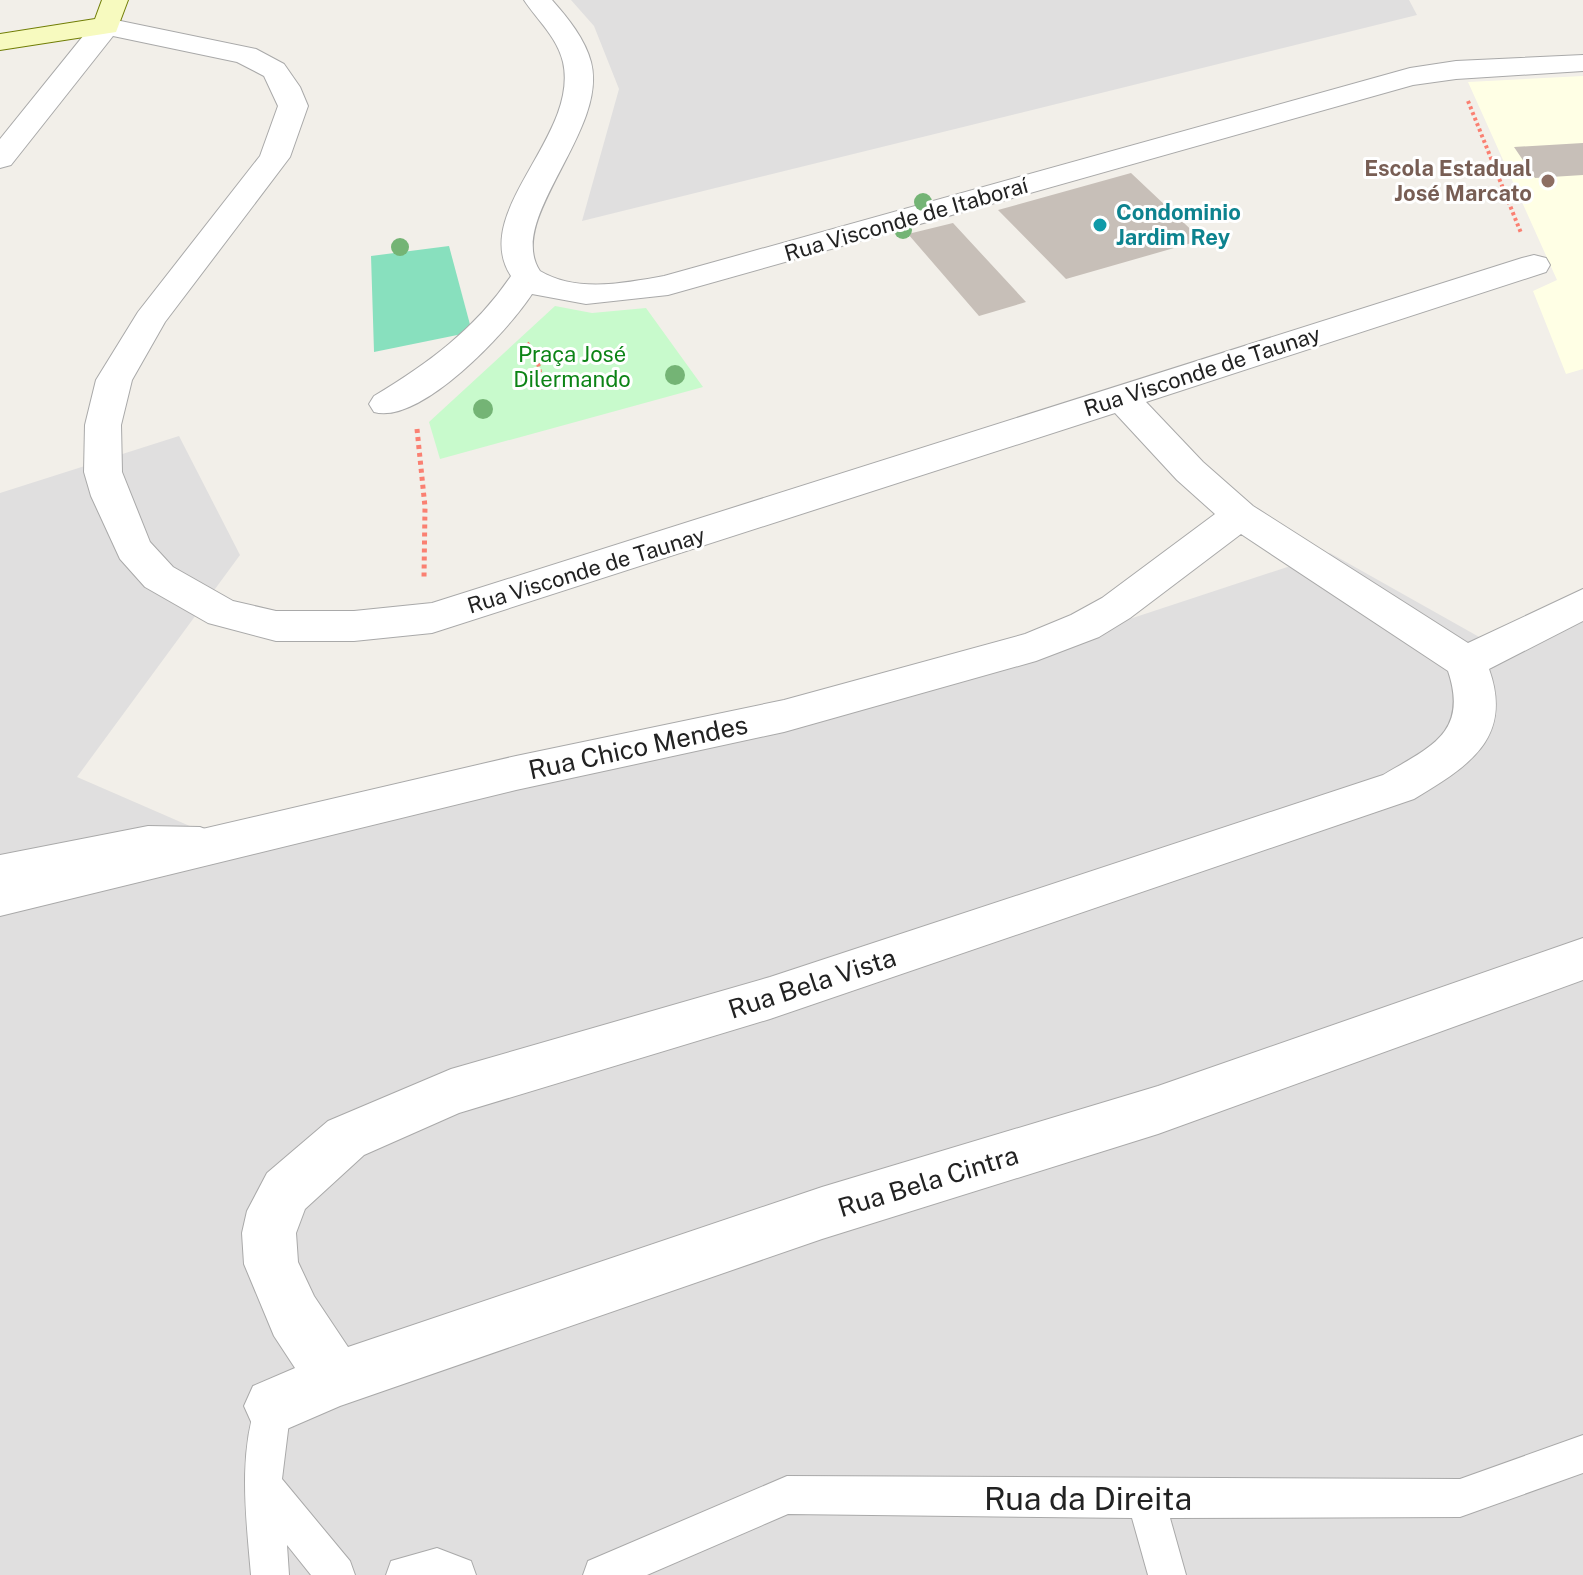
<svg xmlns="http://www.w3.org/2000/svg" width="1583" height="1575" font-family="'Public Sans',sans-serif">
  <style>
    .residential { fill: #e0dfdf }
    .education { fill: #ffffe5 }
    .park { fill: #c8facc }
    .pitch { fill: #88e0be }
    .building { fill: #c7bfb8 }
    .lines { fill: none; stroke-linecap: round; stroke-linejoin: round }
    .lane-casing { stroke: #a9a9a9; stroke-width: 2 }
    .street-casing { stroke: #a9a9a9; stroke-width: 2 }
    .secondary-casing { stroke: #707d05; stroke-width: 2 }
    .path-far1 { stroke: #fa8072; stroke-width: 4; stroke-dasharray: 3 3; stroke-linecap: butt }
    .path { stroke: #fa8072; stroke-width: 5; stroke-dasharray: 4 4; stroke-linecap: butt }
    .lane { fill: #fff; fill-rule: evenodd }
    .street { fill: #fff; fill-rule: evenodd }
    .secondary { fill: #f7fabf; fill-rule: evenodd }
    .tree { fill: #74b475 }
    .education-dot { fill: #8d6e63; stroke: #fff; stroke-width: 3 }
    .culture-dot { fill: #0f9aa8; stroke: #fff; stroke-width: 3 }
    .labels { text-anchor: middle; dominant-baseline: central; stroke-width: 6; stroke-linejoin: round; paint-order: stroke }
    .far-education-label { font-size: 22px; font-weight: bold; fill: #785e54; stroke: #fff; text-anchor: end }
    .far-culture-label { font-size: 22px; font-weight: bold; fill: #0d838f; stroke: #fff; text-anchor: start }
    .far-street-label { font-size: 22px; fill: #222; stroke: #fff }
    .far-park-label { font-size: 22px; fill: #0c8416; stroke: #fff }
    .street-label { font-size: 26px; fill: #222; stroke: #fff }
    .near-street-label { font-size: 32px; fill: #222; stroke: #fff }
  </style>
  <rect width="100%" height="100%" fill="#f2efe9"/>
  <path class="residential" d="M571 0H1409L1417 15 582 221 619 89 594 26Z
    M179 436 240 555 77 777 215 837 1069 639 1330 553 1481 638 1583 593V1575H0V493Z"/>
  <path class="education" d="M1583 76V369L1566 374 1533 291 1557 280 1468 82Z"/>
  <path class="park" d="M555 306 592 313 646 308 703 387 440 459 429 422Z"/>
  <path class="pitch" d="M449 246 472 332 374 352 371 256Z"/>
  <path class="building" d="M1583 143V175L1535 178 1514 147Z
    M1131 173 1202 240 1066 279 998 210Z
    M953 223 1026 302 979 316 908 234Z"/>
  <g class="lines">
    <defs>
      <path id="lane" d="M148 826 200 827 210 831 214 839 210 847 200 851 148 850 0 879V855Z
        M273 1388 286 1393 291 1406 282 1479 350 1561 355 1575H311L287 1545 289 1575H251C246 1516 237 1450 260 1393Z
        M1583 1435V1473L1460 1517 1170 1518 1186 1575H1148L1132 1518 788 1514 647 1575H583L588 1561 787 1476 1460 1479Z
        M437 1548 471 1561 476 1575H386L391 1561Z"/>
      <path id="street" d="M524 0H552C568 18 585 39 591 62 609 131 505 219 540 271 577 293 624 283 664 276L1410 68 1456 61 1583 55V71L1456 79 1413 85 668 295 586 304 532 294C508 331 421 425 374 412L369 404 374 396C429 363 475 329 511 276 469 212 580 136 563 62 557 37 538 21 524 0Z
        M106 18 256 49 284 64 300 87 308 106 290 157 165 322 132 380 121 425 122 472 150 542 173 567 233 601 276 611H354L432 603 1522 258 1534 255 1546 258 1550 265 1546 272 1146 402 1203 462 1253 506 1468 643 1583 589V621L1489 669C1514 739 1467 767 1414 799L770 1019 459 1113 364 1155 305 1209 296 1233 298 1262 314 1296 348 1347 822 1187 1158 1086 1583 938V980L1158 1134 822 1239 340 1406 273 1435 253 1426 244 1406 253 1386 295 1368 274 1336 244 1264 242 1233 247 1211 267 1173 328 1121 451 1069 770 977 1383 775C1430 747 1469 733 1448 671L1241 534 1130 618 1099 637 1036 661 784 732 516 790 0 916V876L516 756 784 700 1025 634 1071 615 1102 598 1215 514 1177 480 1115 413 432 633 354 641H276L208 623 145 587 120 559 91 496 84 472 85 425 96 380 138 312 260 156 278 106 264 76 237 62 113 36 11 165 0 168V139L96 20Z"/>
      <path id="secondary" d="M102 0H128L116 32 0 50V34L95 19Z"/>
    </defs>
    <use href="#lane" class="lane-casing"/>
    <use href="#street" class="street-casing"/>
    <use href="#secondary" class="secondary-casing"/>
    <path class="path-far1" d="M1468 101 1521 233
      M527 343 536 354 542 381"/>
    <path class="path" d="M417 429 425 507 424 578"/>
    <use href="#lane" class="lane"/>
    <use href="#street" class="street"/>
    <use href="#secondary" class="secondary"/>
  </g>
  <g class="tree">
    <circle cx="923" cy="202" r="9"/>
    <circle cx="903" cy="230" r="9"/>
    <circle cx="400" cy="247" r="9"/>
    <circle cx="675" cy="375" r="10"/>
    <circle cx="483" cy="409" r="10"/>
  </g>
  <circle class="education-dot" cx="1548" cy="181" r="8"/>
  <circle class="culture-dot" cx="1100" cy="225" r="8"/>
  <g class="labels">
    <g class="far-education-label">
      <text x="1532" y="168">Escola Estadual<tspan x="1532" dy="25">José Marcato</tspan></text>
    </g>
    <g class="far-culture-label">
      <text x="1116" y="212">Condominio<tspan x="1116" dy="25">Jardim Rey</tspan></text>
    </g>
    <g class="far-street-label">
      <text transform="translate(906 219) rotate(-16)">Rua Visconde de Itaboraí</text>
      <text transform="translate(1202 371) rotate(-18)">Rua Visconde de Taunay</text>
      <text transform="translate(586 570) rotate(-17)">Rua Visconde de Taunay</text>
    </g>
    <g class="far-park-label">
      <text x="572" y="354">Praça José<tspan x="572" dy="25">Dilermando</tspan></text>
    </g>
    <g class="street-label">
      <text transform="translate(638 747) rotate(-12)">Rua Chico Mendes</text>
      <text transform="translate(812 983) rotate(-18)">Rua Bela Vista</text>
      <text transform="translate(928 1181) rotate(-17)">Rua Bela Cintra</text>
    </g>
    <g class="near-street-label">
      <text x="1088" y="1498">Rua da Direita</text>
    </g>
  </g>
</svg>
